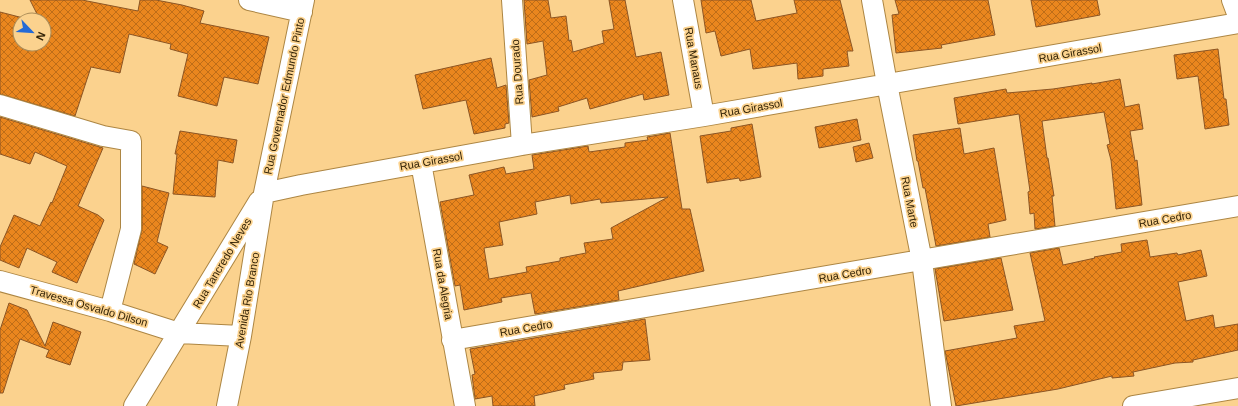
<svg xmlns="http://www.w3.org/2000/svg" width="1238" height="406" font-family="Helvetica,sans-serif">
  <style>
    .building { fill: url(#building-cross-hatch); stroke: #8c5524; fill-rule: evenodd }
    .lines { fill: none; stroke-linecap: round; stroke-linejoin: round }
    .minor-casing { stroke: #ad8643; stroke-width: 22 }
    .minor { stroke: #fff; stroke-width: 20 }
    .labels { text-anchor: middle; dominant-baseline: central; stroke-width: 3.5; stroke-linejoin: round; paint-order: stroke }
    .street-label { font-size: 11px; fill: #332307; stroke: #fbd28e }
  </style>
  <defs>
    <pattern id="building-cross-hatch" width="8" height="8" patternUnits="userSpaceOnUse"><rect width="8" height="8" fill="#ea861e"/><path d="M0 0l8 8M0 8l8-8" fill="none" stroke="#be6d18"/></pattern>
  </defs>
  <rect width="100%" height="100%" fill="#fbd28e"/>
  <path class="building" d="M30 0H82L138 11 140 0H156L182 5 204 11 200 23 269 37 258 84 224 77 217 106 178 96 188 54 170 49 171 44 129 34 120 73 91 67 75 116 0 94V12L31 20H20V44H44V20H40Z
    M524 0H548L551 18 566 16 569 41 571 40 573 52 604 43 602 31 614 29 609 0H625L636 57 661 52 669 95 644 100 643 94 590 109 587 98 558 107 559 111 532 117 529 80 547 75 543 41 527 44Z
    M701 0H751L756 21 797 13 794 0H840L853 51H847L849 66 823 69V76L798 79 797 63 753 69 750 49 721 56 715 31 706 33Z
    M895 0H988L995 35 941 45 942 48 896 53 892 15 899 14Z
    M1031 0H1097L1100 15 1036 27Z
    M1218 49 1224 99H1226L1229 125 1205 129 1198 76 1177 79 1174 55Z
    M491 58 497 88 506 85 509 123 505 124V128L474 134 466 100 423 109 415 75Z
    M1120 79 1125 107 1139 104 1143 129 1130 131 1135 161 1137 160 1142 205 1116 209 1111 160 1107 145 1110 144 1104 112 1042 121 1047 158H1048L1054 196H1052L1055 226 1035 229 1034 213 1030 214 1028 192 1030 191 1019 114 958 124 954 98 1006 89 1007 93 1053 89 1092 83V84Z
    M0 117 103 148 78 206 98 215 104 220 77 283 52 272 57 262 27 248 19 268 0 260V247L14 215 40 226 51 202 52 203 67 166 35 152 30 164 0 154Z
    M857 119 861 140 819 148 815 127Z
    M752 124 761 177 740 181 739 178 707 183 700 136 731 131V128Z
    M960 128 964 154 994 148 1006 220 988 224 990 237 936 246 925 188H923L918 161H917L913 135Z
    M180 131 237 140 233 163 218 160 215 197 173 194 177 154H175Z
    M670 133 682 209H690L704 271 618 291 619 300 535 314 531 293 501 298 502 302 464 310 460 285 455 286 440 202 474 195 469 175 504 167 506 174 534 169 532 155 588 146 589 152 625 147V143L648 140 647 137ZM570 195 571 204 600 199 601 203 668 197 611 228 613 239 584 243 586 253 560 258V261L526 267 527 272 489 279 484 248 503 245 499 222 537 214 535 202Z
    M869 143 873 158 856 162 853 147Z
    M142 186 169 193 157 242 168 247 155 274 134 264 142 229Z
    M1147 240 1150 257 1177 253 1178 255 1201 250 1207 276 1178 282 1186 321 1213 315 1215 328 1238 324V350L1193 360V362L1175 363 1133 372 1134 376 1112 378V376L1058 389 956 406 945 351 1017 338 1014 326 1045 321 1030 253 1059 248 1063 265 1095 258 1094 257 1122 252 1121 244Z
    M1001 258 1013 310 944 321 935 269Z
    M9 303 27 310 45 346 53 322 81 332 70 365 46 357 49 350 20 339 3 393H0V330Z
    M645 319 650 360 623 362 622 370 593 373 594 379 564 385 565 389 534 396 535 406H493L492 396 475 399 472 375 475 374 470 349Z"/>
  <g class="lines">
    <defs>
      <path id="minor" d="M249 0 302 12
        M512 0 522 145
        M683 0 704 116
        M872 0 887 84 922 261 941 406
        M1232 0 1238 16
        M0 105 103 136 131 141V229L110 311
        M421 163 465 406
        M264 193 301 185 522 145 704 116 1238 23
        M0 281 110 311 179 333 241 336
        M452 340 1238 206
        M134 406 259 201
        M227 406 241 336 264 193 304 0
        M1133 406 1238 388"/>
    </defs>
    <use href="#minor" class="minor-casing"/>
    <use href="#minor" class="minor"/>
  </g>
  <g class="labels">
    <g class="street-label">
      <text transform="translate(1070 53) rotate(-10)">Rua Girassol</text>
      <text transform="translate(694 58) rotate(80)">Rua Manaus</text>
      <text transform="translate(517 72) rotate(-94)">Rua Dourado</text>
      <text transform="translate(284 96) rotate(-78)">Rua Governador Edmundo Pinto</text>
      <text transform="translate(751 108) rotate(-10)">Rua Girassol</text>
      <text transform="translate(431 161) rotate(-10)">Rua Girassol</text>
      <text transform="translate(910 202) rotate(79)">Rua Marte</text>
      <text transform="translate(1165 219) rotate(-10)">Rua Cedro</text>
      <text transform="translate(222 263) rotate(-59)">Rua Tancredo Neves</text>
      <text transform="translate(845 274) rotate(-10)">Rua Cedro</text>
      <text transform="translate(443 284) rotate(80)">Rua da Alegria</text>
      <text transform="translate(247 300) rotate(-80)">Avenida Rio Branco</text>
      <text transform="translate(89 306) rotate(16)">Travessa Osvaldo Dilson</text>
      <text transform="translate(526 328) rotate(-10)">Rua Cedro</text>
    </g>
  </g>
  <g transform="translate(32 32) rotate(115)"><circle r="19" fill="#fbd28e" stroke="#ab8c58"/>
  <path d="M0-3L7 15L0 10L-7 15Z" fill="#246ad6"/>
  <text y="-6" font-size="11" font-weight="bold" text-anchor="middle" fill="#332307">N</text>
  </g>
</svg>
